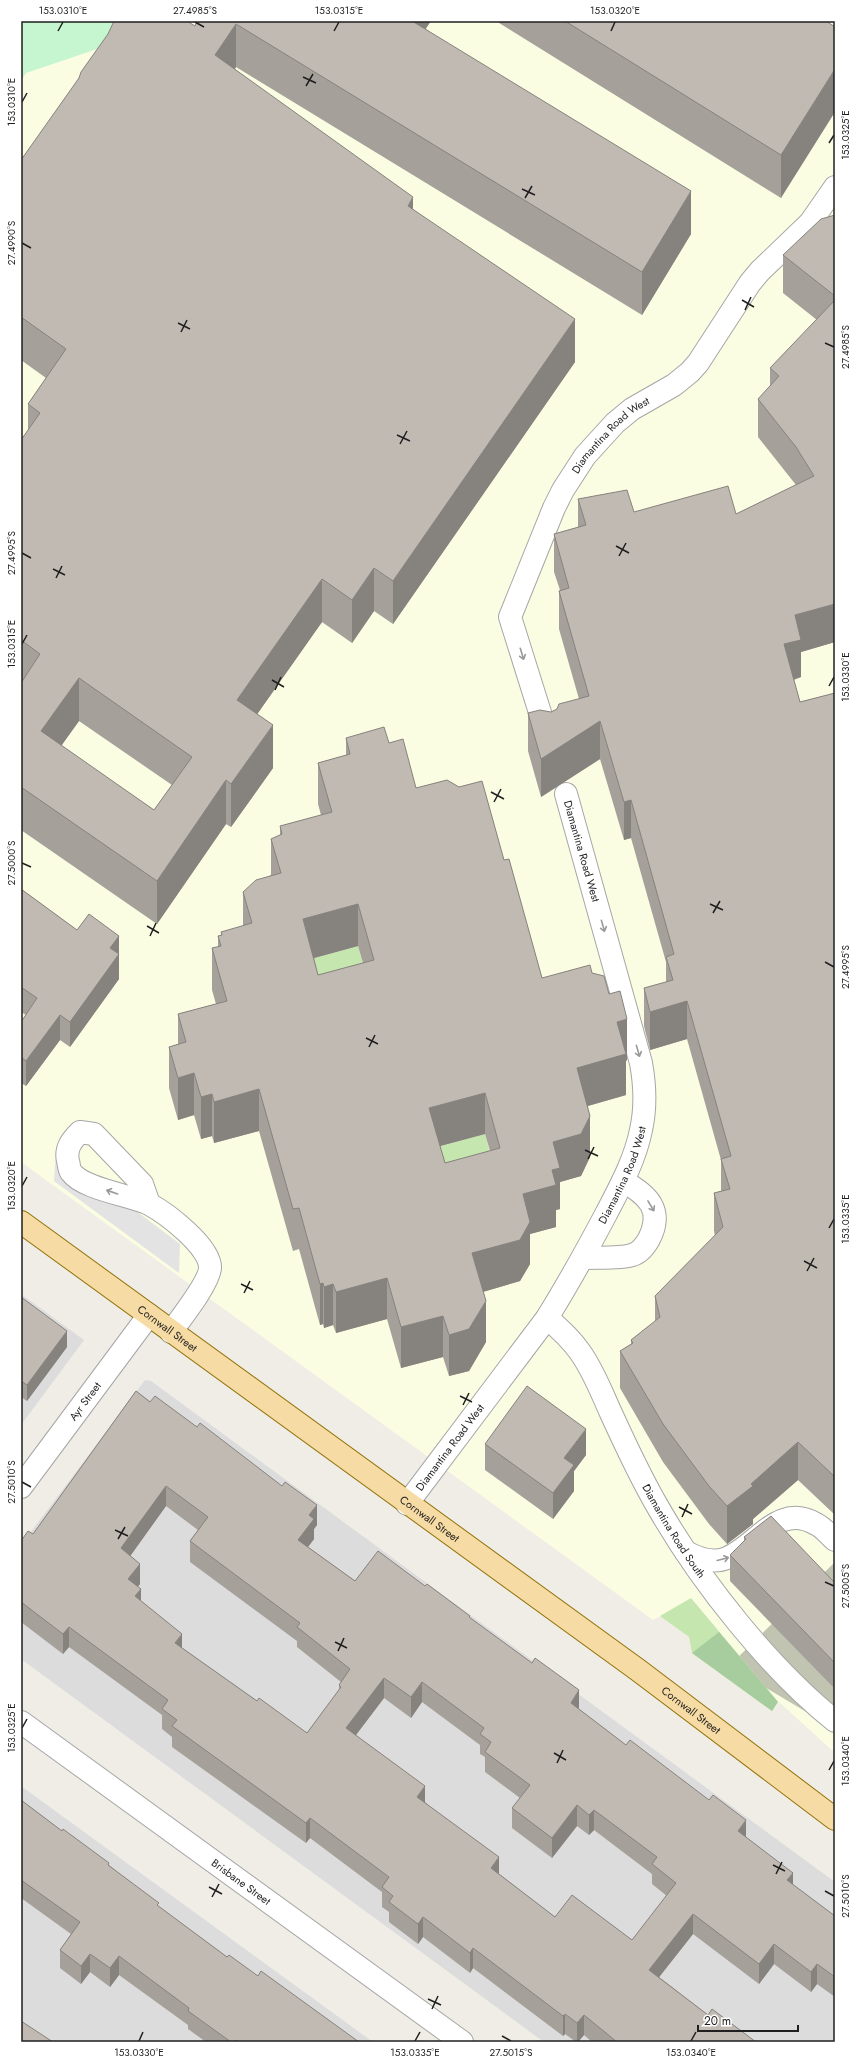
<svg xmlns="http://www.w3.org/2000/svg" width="856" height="2063" font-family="Jost,sans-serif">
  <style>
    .residential { fill: #dddcdc }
    .education { fill: #fafde2 }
    .construction { fill: #c2c4b2 }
    .grass { fill: #c5e6af }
    .forest { fill: #a7cc9d }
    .park { fill: #c6f6cf }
    .parking { fill: #e3e3e3 }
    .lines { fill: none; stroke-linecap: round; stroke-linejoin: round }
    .minor-casing { stroke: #a6a6a6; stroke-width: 24 }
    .major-casing { stroke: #927209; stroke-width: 24 }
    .minor { stroke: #fff; stroke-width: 22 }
    .major { stroke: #f6dba4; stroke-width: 22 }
    .wall { fill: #a5a09a; fill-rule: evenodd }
    .shaded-wall { fill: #86827d }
    .building { fill: #c0bab3; stroke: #86827d; fill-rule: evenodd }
    .oneway { stroke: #9a9a9a }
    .ticks { fill: none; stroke: #1f1f1f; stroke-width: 1.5 }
    .labels { text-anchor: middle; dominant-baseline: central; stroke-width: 3.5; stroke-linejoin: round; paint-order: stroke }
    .street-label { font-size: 11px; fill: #1f1f1f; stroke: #fff }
    .neatline { fill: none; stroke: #1f1f1f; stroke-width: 1.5 }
    .ticks-label { font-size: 10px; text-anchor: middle; fill: #1f1f1f }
  </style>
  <rect width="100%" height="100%" fill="#efede6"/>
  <path class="residential" d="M21 1294 84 1340 21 1425Z
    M145 1380 151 1381 835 1882V2042H544L21 1659V1545Z
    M21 1786 373 2042H21Z"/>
  <path class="education" d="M21 21H835V1753L779 1702 772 1711 692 1653 689 1637 661 1616 653 1620 21 1162Z"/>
  <path class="construction" d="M835 1562V1729L729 1666Z"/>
  <path class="grass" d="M358 946 374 1001 318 1016 303 961Z
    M485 1134 500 1190 445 1205 429 1149Z
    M691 1598 778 1702 772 1711 692 1653 689 1637 660 1616Z"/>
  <path class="forest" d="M719 1632 778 1702 772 1711 692 1653Z"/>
  <path class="park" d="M21 21H166L109 45 26 73 21 80Z"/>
  <path class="parking" d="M56 1151 180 1244 179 1273 54 1181Z"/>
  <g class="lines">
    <defs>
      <g id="minor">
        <path id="s1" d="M548 738 510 617 554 508 563 490 585 456 615 423 632 409 674 385 690 372 698 363 750 283 760 271 810 223 835 187"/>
        <path d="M149 1204 142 1184 94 1134 80 1132C72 1140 65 1148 68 1161 69 1164 69 1170 71 1172 83 1189 130 1195 149 1204 166 1213 211 1247 210 1268 209 1283 181 1318 171 1332"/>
        <path d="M583 1258C596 1257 620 1259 632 1255 640 1253 645 1246 649 1239 664 1210 648 1195 623 1181"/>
        <path id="s2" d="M547 1318C559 1328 571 1339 580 1352 593 1370 601 1391 610 1411 625 1444 640 1477 659 1509 701 1582 769 1668 835 1721"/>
        <path id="s3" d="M21 1487 149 1315"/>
        <path id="s4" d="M407 1504 547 1318C568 1284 587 1250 606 1214 620 1187 635 1160 641 1130 646 1108 645 1085 641 1063L566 794"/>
        <path d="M686 1552C699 1559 713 1564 727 1558 758 1545 778 1502 816 1524 823 1527 829 1535 835 1540"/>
        <path id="s5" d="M21 1722 462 2042"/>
      </g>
      <g id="major">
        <path id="s6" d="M21 1222 638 1670 835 1819"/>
      </g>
    </defs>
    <use href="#minor" class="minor-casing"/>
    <use href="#major" class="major-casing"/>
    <use href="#minor" class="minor"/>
    <use href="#major" class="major"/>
  </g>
  <path class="wall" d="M197 21 322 22 426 29 691 234 642 315 236 67 235 69 413 209 575 362 393 624 374 611 352 643 322 622 257 714 273 768 231 827 226 824 157 924 21 830V440L28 431V404L46 378 21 360V160L195 26ZM79 721 172 785 154 810 61 746Z
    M496 21H826L781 198Z
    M835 215V642L801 652V677L794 680 800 702 835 693V1515L798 1480 753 1519V1524L727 1544 709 1524 663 1462 620 1388V1351L631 1344V1340L655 1322V1296L715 1236 714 1231V1193L721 1191V1160L687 1039 650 1050 644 1026V988L666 982V962L631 838 624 840 600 759 541 797 528 751V713L551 712 579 699 559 629V591L560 590 554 572V534L578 527V499L634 512 736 514 796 485 758 437V399L770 386V368L817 320 783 293V255Z
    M346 738 389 743 416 788 504 860 542 978 592 973 627 1060 626 1061V1095L588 1106 590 1157 581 1176 560 1182V1209L556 1210V1227L530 1234V1264L520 1281 483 1292 486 1342 469 1371 449 1376 443 1357 401 1368 387 1319 336 1333 333 1325 324 1328 323 1324 320 1325 299 1249 293 1251 259 1131 214 1143 212 1136 201 1139 194 1115 178 1120 169 1088V1047L178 1044V1014L216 1004 212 990V948L218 947V936L221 935V932L243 926V892L271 875V839L280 835V826L321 815 318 804V763L346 755ZM358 946 363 963 318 975 314 958ZM485 1134 490 1151 445 1163 440 1146Z
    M21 889 77 930 119 936V979L70 1047 60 1040 26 1086 21 1083V1022L26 1015 21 1012Z
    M21 1297 67 1347 27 1401 21 1397Z
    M136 1391 317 1525 314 1529V1539L308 1547 355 1581 425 1586 470 1618 579 1709 746 1838 793 1885 835 1916V1997L817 1984 811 1992 774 1964 759 1984 693 1934 659 1977 708 2015 756 2042H592L584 2035 578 2042H576L565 2034 563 2036 473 1968 470 1973 423 1937 418 1944 389 1922V1912L382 1907V1892L310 1838 306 1843 172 1747V1737L162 1729V1715L69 1647 63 1654 21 1622V1541L33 1534ZM166 1506 198 1530 190 1541V1562L297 1641V1647L341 1682 339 1685V1690L307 1733 257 1701 182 1648 141 1601 138 1586 140 1584 130 1556ZM384 1698 411 1718 422 1702 480 1745V1754L485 1757V1772L520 1798 512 1808V1828L552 1858 577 1826 589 1835 594 1830 652 1874V1884L667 1896 632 1940 555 1917 499 1874 356 1735Z
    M485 1444 586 1455 574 1471V1491L553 1519 485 1470Z
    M744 1537 835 1583V1689L730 1581V1555L744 1541Z
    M21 1800 62 1831 109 1865 159 1907 227 1957 258 1976 359 2042H206L188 2029V2025L119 1975 110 1987 90 1972 81 1984 60 1968V1950L71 1934 21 1898Z"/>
  <path class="shaded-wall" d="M405 21H431L405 60Z
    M236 24V67L215 98V55Z
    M835 69V112L781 198V155Z
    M691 191V234L642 315V272Z
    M413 197V240L408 206Z
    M575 319V362L393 624V581Z
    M374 568V611L352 643V600Z
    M322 579V622L237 743V700Z
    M835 604V642L801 652V677L784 682V644L795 615Z
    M79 678V721L41 774V731Z
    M600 721V759L541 797V759Z
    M273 725V768L231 827V784Z
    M226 780V824L157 924V881Z
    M631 800V838L624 840V802Z
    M358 904V946L303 961V919Z
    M119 936V979L70 1047V1022L110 948Z
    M687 1001V1039L650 1050V1012Z
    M60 1015V1040L26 1086V1061Z
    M627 1019V1060L626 1061V1095L577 1109V1068L617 1022Z
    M194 1073V1115L178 1120V1078Z
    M259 1089V1131L214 1143V1102Z
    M485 1093V1134L429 1149V1108Z
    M212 1094V1136L201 1139V1097Z
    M590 1116V1157L581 1176 560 1182V1209L556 1210V1227L530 1234V1264L520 1281 472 1295V1253L523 1194 552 1170 553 1142Z
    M387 1278V1319L336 1333V1292Z
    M323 1283V1324L320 1325V1284Z
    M333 1284V1325L324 1328V1287Z
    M486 1301V1342L469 1371 449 1376V1335Z
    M443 1316V1357L401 1368V1327Z
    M67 1331V1347L27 1401V1385Z
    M586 1429V1455L574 1471V1491L553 1519V1493L564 1458Z
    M798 1442V1480L753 1519V1524L727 1544V1506L751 1484Z
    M166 1486V1506L121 1569V1548Z
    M317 1505V1525L314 1529V1539L298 1560V1540L309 1515Z
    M140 1564V1584L128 1599V1579Z
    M141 1589V1609L135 1596Z
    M69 1627V1647L63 1654V1634Z
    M182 1634V1654L175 1643Z
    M384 1678V1698L346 1748V1728Z
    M422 1682V1702L411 1718V1697Z
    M579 1690V1711L571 1703Z
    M425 1786V1806L417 1797Z
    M577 1805V1826L552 1858V1838Z
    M594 1810V1830L589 1835V1815Z
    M310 1818V1838L306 1843V1823Z
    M746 1820V1840L738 1831Z
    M499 1857V1877L491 1868Z
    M793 1873V1893L787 1880Z
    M693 1914V1934L649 1990V1970Z
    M423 1917V1937L418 1944V1924Z
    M774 1944V1964L759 1984V1964Z
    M473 1948V1968L470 1973V1953Z
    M90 1954V1972L81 1984V1966Z
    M119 1956V1975L110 1987V1968Z
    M817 1964V1984L811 1992V1972Z
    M565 2014V2034L563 2036V2016Z
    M584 2015V2035L578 2042H577V2023Z"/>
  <path class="building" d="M114 21H187L195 26 197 21H320L322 22 323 21H412L691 191 642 272 236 24 215 55 413 197 408 206 575 319 393 581 374 568 352 600 322 579 237 700 273 725 231 784 226 780 157 881 21 787V683L40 654 21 640V440L40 413 28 404 66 349 21 317V160L79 78 81 72 108 34ZM79 678 192 757 154 810 41 731Z
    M565 21H826L835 27V69L781 155Z
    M835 215V296L783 255 821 219Z
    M835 300V604L795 615 801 640 784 644 800 702 835 693V1477L798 1442 751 1484 753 1486 727 1506 709 1486 663 1424 620 1351 633 1343 631 1340 660 1317 655 1296 723 1227 714 1193 730 1189 721 1159 731 1156 687 1001 650 1012 644 988 673 980 666 957 674 954 631 800 624 802 600 721 541 759 528 713 540 710 551 712 557 709 559 704 589 696 559 591 569 588 554 534 586 525 578 499 627 490 634 512 728 486 736 514 814 476 796 447 758 399 779 376 770 368Z
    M384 727 389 743 403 739 416 788 447 780 459 787 482 781 504 860 509 859 542 978 590 965 592 973 604 976 609 994 620 991 627 1019 617 1022 626 1054 577 1068 590 1116 581 1134 553 1142 560 1168 552 1170 556 1185 523 1194 530 1222 520 1240 472 1253 486 1301 469 1329 449 1335 443 1316 401 1327 387 1278 336 1292 333 1284 324 1287 323 1283 320 1284 299 1208 293 1209 259 1089 214 1102 212 1094 201 1097 194 1073 178 1078 169 1047 186 1042 178 1014 227 1001 212 948 221 946 218 936 222 935 221 932 252 923 243 892 256 880 281 873 271 839 282 834 280 826 332 812 318 763 350 754 346 738ZM358 904 374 960 318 975 303 919ZM485 1093 500 1148 445 1163 429 1108Z
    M21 889 77 930 89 914 119 936 110 948 119 954 70 1022 60 1015 26 1061 21 1057V1022L37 998 21 987Z
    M21 1297 67 1331 27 1385 21 1381Z
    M527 1386 586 1429 564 1458 574 1465 553 1493 485 1444Z
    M136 1391 150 1402 155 1396 197 1427 200 1423 282 1486 285 1482 317 1505 309 1515 314 1519 298 1540 355 1581 378 1551 425 1586 427 1584 470 1616 469 1617 532 1663 535 1658 579 1690 571 1703 626 1745 630 1740 709 1800 713 1795 746 1820 738 1831 793 1873 787 1880 835 1916V1977L817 1964 811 1972 774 1944 759 1964 693 1914 649 1970 708 2015 712 2009 756 2042H617L584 2015 577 2023 565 2014 563 2016 473 1948 470 1953 423 1917 418 1924 389 1902 393 1896 382 1887 389 1877 310 1818 306 1823 172 1726 177 1720 162 1709 168 1700 69 1627 63 1634 21 1602V1541L28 1531 33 1534ZM166 1486 208 1517 190 1541 300 1623 297 1627 350 1669 339 1685 341 1687 307 1733 259 1698 257 1701 175 1643 182 1634 135 1596 141 1589 128 1579 140 1564 121 1548ZM384 1678 411 1697 422 1682 484 1728 480 1734 491 1742 485 1752 530 1785 512 1808 552 1838 577 1805 589 1815 594 1810 657 1857 652 1864 676 1883 632 1940 572 1895 555 1917 491 1868 499 1857 417 1797 425 1786 346 1728Z
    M771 1516 835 1583V1663L730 1555 746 1539 744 1537Z
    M21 1800 62 1831 63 1829 109 1863 108 1865 159 1903 157 1905 227 1957 229 1955 258 1976 261 1971 359 2042H238L235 2040 234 2042H231L188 2011 189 2008 119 1956 110 1968 90 1954 81 1966 60 1950 80 1922 21 1880Z
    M21 2021 53 2042H21Z"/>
  <defs><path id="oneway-shaft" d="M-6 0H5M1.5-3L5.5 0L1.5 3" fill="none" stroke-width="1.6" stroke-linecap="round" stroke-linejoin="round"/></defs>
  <g class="oneway">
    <use href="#oneway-shaft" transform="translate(522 654) rotate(73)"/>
    <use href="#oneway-shaft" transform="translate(603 926) rotate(74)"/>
    <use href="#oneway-shaft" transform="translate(638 1051) rotate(74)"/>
    <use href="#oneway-shaft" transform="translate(112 1192) rotate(-161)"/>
    <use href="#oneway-shaft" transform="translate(651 1206) rotate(59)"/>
    <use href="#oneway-shaft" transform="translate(723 1559) rotate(-15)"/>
  </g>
  <path class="ticks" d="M195 22 204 27M58 31 63 22M334 31 339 22M611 31 615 22M303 77 316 83M306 86 313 74M22 102 27 93M829 143 834 135M522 189 535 195M525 198 532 186M22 243 31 248M742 300 754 307M745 310 751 297M178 323 190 329M181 332 187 320M825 343 834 347M397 435 410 441M400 444 407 431M616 546 629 553M22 553 31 558M619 556 626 543M53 569 65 575M56 578 62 566M22 644 27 635M272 680 284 687M829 686 834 677M275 690 281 677M491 792 504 799M494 802 501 789M22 863 31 867M710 904 723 910M713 913 720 901M147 926 159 933M150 936 156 923M825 962 834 967M366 1038 378 1044M369 1047 375 1035M585 1150 598 1156M588 1159 594 1147M22 1186 27 1177M829 1228 834 1219M804 1261 817 1268M807 1271 814 1258M241 1284 253 1290M244 1293 250 1281M460 1396 472 1402M463 1405 469 1393M22 1482 31 1487M679 1507 692 1514M682 1517 688 1504M115 1530 128 1536M118 1539 125 1527M825 1582 834 1586M335 1642 347 1648M338 1651 344 1638M22 1728 27 1719M554 1753 566 1760M557 1763 563 1750M829 1770 834 1761M773 1865 785 1871M776 1874 782 1862M209 1887 222 1894M825 1891 834 1896M212 1897 219 1884M428 1999 441 2005M432 2009 438 1996M502 2036 511 2041M139 2041 143 2032M415 2041 420 2032M691 2041 696 2032"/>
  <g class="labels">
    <g class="street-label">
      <text stroke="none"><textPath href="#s1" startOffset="338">Diamantina Road West</textPath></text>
      <text transform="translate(582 851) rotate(74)">Diamantina Road West</text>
      <text stroke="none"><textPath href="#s4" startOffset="395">Diamantina Road West</textPath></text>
      <text stroke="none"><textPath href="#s6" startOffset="181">Cornwall Street</textPath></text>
      <text stroke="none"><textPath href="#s3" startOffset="107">Ayr Street</textPath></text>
      <text stroke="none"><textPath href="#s4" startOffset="71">Diamantina Road West</textPath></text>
      <text stroke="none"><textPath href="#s6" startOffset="505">Cornwall Street</textPath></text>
      <text stroke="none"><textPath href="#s2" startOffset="250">Diamantina Road South</textPath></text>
      <text stroke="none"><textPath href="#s6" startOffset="829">Cornwall Street</textPath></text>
      <text stroke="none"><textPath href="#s5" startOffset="272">Brisbane Street</textPath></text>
    </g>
  </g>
  <rect width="856" height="2063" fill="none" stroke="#ffffff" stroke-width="44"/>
  <path d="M698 2025v6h100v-6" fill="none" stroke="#1f1f1f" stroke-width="2"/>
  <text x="704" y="2025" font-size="12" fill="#1f1f1f" stroke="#ffffff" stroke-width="3" paint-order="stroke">20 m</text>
  <rect x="22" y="22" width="812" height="2019" class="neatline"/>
  <g class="ticks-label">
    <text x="63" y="14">153.0310°E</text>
    <text x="195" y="14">27.4985°S</text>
    <text x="339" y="14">153.0315°E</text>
    <text x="615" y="14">153.0320°E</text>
    <text transform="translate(11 102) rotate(-90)" y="4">153.0310°E</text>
    <text transform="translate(845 135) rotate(-90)" y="4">153.0325°E</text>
    <text transform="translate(11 243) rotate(-90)" y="4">27.4990°S</text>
    <text transform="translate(845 347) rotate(-90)" y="4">27.4985°S</text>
    <text transform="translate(11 553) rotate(-90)" y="4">27.4995°S</text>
    <text transform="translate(11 644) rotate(-90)" y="4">153.0315°E</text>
    <text transform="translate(845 677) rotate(-90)" y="4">153.0330°E</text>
    <text transform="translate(11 863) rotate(-90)" y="4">27.5000°S</text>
    <text transform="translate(845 967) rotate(-90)" y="4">27.4995°S</text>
    <text transform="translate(11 1186) rotate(-90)" y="4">153.0320°E</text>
    <text transform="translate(845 1219) rotate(-90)" y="4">153.0335°E</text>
    <text transform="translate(11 1482) rotate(-90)" y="4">27.5010°S</text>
    <text transform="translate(845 1586) rotate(-90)" y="4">27.5005°S</text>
    <text transform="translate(11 1728) rotate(-90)" y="4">153.0325°E</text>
    <text transform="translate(845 1761) rotate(-90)" y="4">153.0340°E</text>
    <text transform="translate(845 1896) rotate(-90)" y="4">27.5010°S</text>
    <text x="139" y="2056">153.0330°E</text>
    <text x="415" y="2056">153.0335°E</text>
    <text x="511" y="2056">27.5015°S</text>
    <text x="691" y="2056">153.0340°E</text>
  </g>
</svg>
